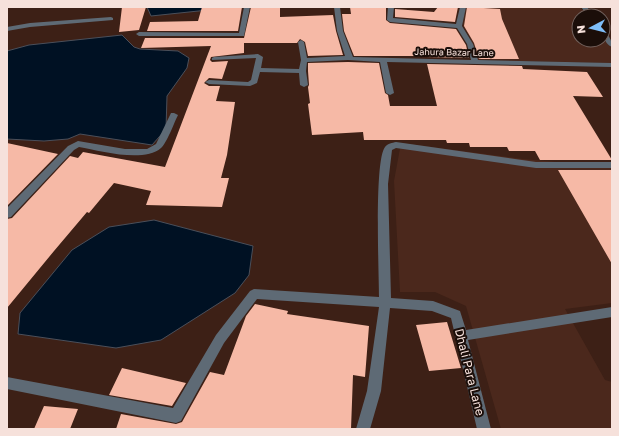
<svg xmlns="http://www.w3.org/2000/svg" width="619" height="436" font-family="'Golos Text',sans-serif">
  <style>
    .built { fill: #4b281c }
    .water { fill: #001123; stroke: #4a4f5a }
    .building { fill: #f6b9a6 }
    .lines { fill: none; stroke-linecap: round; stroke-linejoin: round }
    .street { fill: #5e6a75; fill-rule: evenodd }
    .labels { text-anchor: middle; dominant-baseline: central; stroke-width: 4; stroke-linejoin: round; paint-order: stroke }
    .far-street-label { font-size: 9px; fill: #f6e1db; stroke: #1b0e09 }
    .near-street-label { font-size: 12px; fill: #f6e1db; stroke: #1b0e09 }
  </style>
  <rect width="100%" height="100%" fill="#3d2016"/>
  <path class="built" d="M465 7H580L587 16H579V40H603V37L612 49V63L476 60 470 38 463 26Z
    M401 143 523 159 612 167V303L565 309 605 380 612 382V429H501L466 306 435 292H400L394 181Z"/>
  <path class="water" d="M147 7H211L208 10 151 16Z
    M122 35 134 47 140 49 178 51 189 58 187 68 167 96 166 129 152 145 80 134 68 139 44 141 7 139V51L29 45Z
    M154 220 253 246 249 275 235 293 161 340 116 348 18 334 20 313 72 250 109 227Z"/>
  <path class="building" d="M122 7H146L139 30 119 32Z
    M202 7H242L238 31H147L150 22 198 21Z
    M251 7H280V17L333 15 336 31 343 55 308 56 305 42 300 39 297 43H244V53L211 57 210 60 212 62 228 61 222 79 209 78 204 83 209 86H220L216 101 235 102 227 155 221 178H229L222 207 146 205 151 191 114 183 89 213 87 212 54 251 7 308V219L12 218 70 156 78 158 83 152 165 167 211 46 141 48 145 38H244Z
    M350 7 386 8V20L390 23 456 29 466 45 469 58 426 57V56H354L344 31 342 14H351Z
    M438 7H458L455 22 395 17V9L434 12Z
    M467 7 500 9 502 19 519 59H479L474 43 464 26Z
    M348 62 379 63 385 93 388 95 390 106H437L427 64 522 66 523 69 587 72 603 97 573 96 612 160H540L535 151H509L507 147H470L469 143H447L446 140H364L363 132 312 135 308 104 310 103 308 87 309 85 308 71V63Z
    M7 143 58 154 7 206Z
    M558 170H612V264Z
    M255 304 288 311 287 314 369 326 365 377 353 375 351 429H116L121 414 176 424 182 422 210 372 224 375 246 316Z
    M447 322 461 368 429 371 416 325Z
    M122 368 186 383 172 406 109 395Z
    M44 406 78 409 70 429H34Z"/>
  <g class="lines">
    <path class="street" d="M244 7H250L244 36H139L136 34 139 32 239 33Z
      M334 7H340L343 31 353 57 471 60 467 44 457 28 390 22 387 20 388 7H394L393 18 456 24 460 7H466L462 26 473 44 478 60 612 63V67L387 62 394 93 390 95 386 93 380 62 348 60 307 62 306 71 308 85 304 87 300 85 299 73 260 72 257 83 250 86 209 84 205 82 209 80 248 82 251 80 256 58 212 60V58L214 57 258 54 263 57 261 68 299 69 301 60 298 42 301 40 304 42 307 58 345 56 337 31Z
      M581 7H587L594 16H588Z
      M111 17 113 18V20L30 27 7 31V27L30 23Z
      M603 31C609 34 612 41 612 47 606 45 603 37 603 31Z
      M171 113H174L178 115C174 123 167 143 161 148 144 163 100 151 79 147L74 150 11 217 7 218V208L68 146 78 141 125 149H147L156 144Z
      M396 142 536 162H612V168H536L396 148 392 150 388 184 391 298 433 301 460 311 466 330 612 307V317L468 340 491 429H477L451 318 432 311 390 308 381 391 370 429H356L367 391 379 307 257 299 224 343 181 421 176 423 7 389V377L173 408 216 335 250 291 254 289 379 297C379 273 374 161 385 147 388 143 392 143 396 142Z"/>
  </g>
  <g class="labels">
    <g class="far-street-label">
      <text transform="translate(454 52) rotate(1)">Jahura Bazar Lane</text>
    </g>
    <g class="near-street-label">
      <text transform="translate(470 372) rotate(76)">Dhali Para Lane</text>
    </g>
  </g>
  <rect width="619" height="436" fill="none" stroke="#f6e1db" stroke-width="16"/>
  <g transform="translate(591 28) rotate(263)"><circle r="19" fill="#1b0e09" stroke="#73625d"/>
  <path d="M0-3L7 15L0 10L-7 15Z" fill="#7ebef9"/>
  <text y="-6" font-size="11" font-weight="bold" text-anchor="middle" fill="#f6e1db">N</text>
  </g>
</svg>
